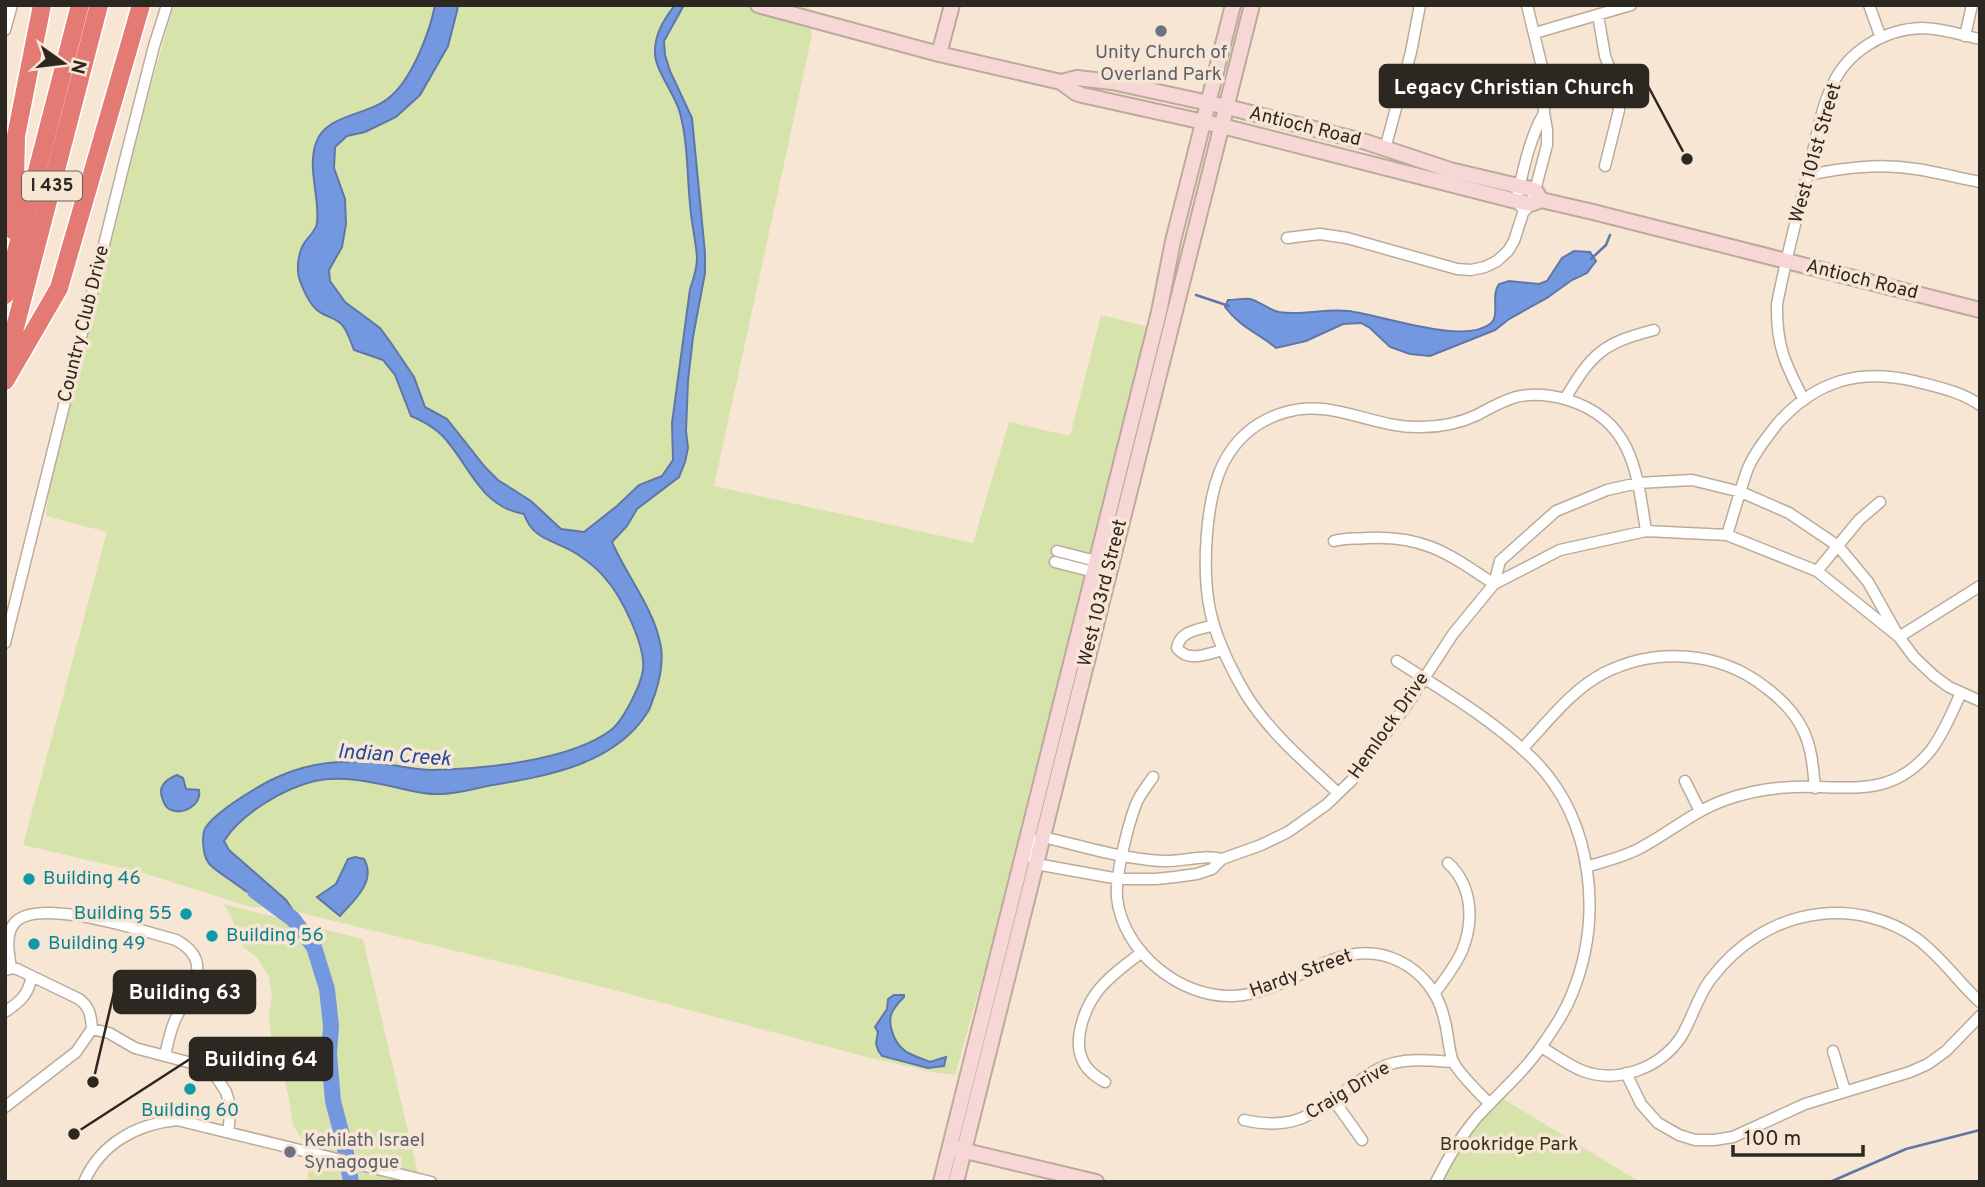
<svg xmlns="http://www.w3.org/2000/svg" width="1985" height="1187" font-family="Overpass,sans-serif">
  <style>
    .green { fill: #d6e4ac }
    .water { fill: #7498e0; stroke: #5f76a7; stroke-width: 2 }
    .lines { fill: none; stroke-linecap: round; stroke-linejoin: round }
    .stream { stroke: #5f76a7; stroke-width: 2.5 }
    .river { stroke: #7498e0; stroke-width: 16 }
    .street-casing { stroke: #bcab9b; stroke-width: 13 }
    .secondary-casing { stroke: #bcab9b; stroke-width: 18 }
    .highway-casing { stroke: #fff; stroke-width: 21 }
    .street { stroke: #fff; stroke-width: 10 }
    .secondary { stroke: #f7d7d5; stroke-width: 14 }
    .highway { stroke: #e37a74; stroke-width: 18 }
    .worship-dot { fill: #6b7280; stroke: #f8e6d5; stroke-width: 2.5 }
    .culture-dot { fill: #0f9aa8; stroke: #f8e6d5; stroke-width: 2.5 }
    .labels { text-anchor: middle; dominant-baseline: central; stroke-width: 7; stroke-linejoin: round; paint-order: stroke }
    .shield { fill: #f8e6d5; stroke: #6a6057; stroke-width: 2 }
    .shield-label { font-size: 18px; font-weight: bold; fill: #2d2721 }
    .worship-label { font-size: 19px; fill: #5b616d; stroke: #f8e6d5 }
    .street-label { font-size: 19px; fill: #2d2721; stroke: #f8e6d5 }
    .culture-label { font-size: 19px; fill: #0d838f; stroke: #f8e6d5; text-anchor: start }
    .park-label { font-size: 19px; fill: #303712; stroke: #f8e6d5 }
    .water-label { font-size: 21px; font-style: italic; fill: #24499e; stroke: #f8e6d5 }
    .leader { fill: none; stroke: #2d2721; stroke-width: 2.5 }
    .callout-dot { fill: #2d2721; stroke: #f8e6d5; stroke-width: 2.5 }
    .callout { fill: #2d2721; stroke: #2d2721; stroke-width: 2.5 }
    .callout-label { font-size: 21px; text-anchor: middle; font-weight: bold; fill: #fff }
  </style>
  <rect width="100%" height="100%" fill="#f8e6d5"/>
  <path class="green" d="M174 5H808L812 35 714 486 973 543 1009 422 1070 436 1101 315 1149 327 1058 688 1033 777 985 969 955 1075 937 1073 863 1056 595 985 281 908 251 907 143 873 23 845 107 532 46 516 48 496 73 385 138 130Z
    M223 904 363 939 420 1182H309L304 1142 293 1126 289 1099 282 1070 272 1048 269 1015 272 995 269 977 257 958 242 946 230 914Z
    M1502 1098 1640 1182H1442C1457 1150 1478 1123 1502 1098Z"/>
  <path class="water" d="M435 5H458L457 11 448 46 420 95 396 117 365 132 347 136 335 147 334 168 345 199 346 224 342 247 329 270 330 281 345 302 380 328 391 343 414 377 425 407 447 419 485 467 498 480 531 501 561 529 584 532 617 506 639 485 662 476 673 460 672 423 690 289C694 278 697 269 697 258 696 240 691 222 690 204 687 174 688 143 680 113 675 94 656 72 655 54 654 35 664 19 675 5H684L664 41 665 55 670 71 692 118 705 253V273L693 337 688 381 686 431 688 448 685 462 679 477 637 509 627 526 612 542C627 577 654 608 661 647 663 662 660 679 655 694 652 700 651 708 647 713 615 764 547 776 493 785 476 788 458 794 441 794 427 795 412 791 399 788 373 782 341 775 315 781 284 788 241 814 224 841L229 850 286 900 294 912C272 906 251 896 233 882 227 877 211 868 208 862 203 855 201 834 206 827 218 810 261 784 280 776 307 764 339 760 369 762 390 763 411 770 432 770 482 769 570 761 611 730 623 721 641 685 643 670 646 646 621 595 605 578 598 569 586 560 577 554 556 540 533 541 524 514 482 507 471 469 447 441 438 429 425 422 411 416L395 375 383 360 354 350C351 342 348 333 343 326 336 317 324 317 316 309 309 303 303 289 300 281 296 270 298 255 303 245 308 237 316 231 317 223 320 196 307 169 316 143 326 113 370 116 391 96 412 78 430 32 435 5Z
    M1574 251 1590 252 1596 261 1587 273 1572 280 1547 298 1509 319 1495 330 1430 356 1410 354 1390 347 1370 328 1361 323 1343 324 1306 341 1276 348C1258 333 1240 327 1225 307L1228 300C1235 300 1243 298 1250 299 1259 301 1269 310 1279 312 1302 316 1326 308 1348 311 1382 315 1463 345 1490 324 1501 316 1490 296 1499 284L1509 281 1539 284 1547 281 1562 258Z
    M177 775 183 778 186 789 199 790C202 805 183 816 169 809 165 806 164 804 163 800 157 787 165 780 177 775Z
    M355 857 364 859C377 882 353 901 340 916L317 897 336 884 348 859Z
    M894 995H904V997C899 1002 893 1008 891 1015 888 1027 895 1043 904 1050 911 1056 922 1058 930 1062L946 1057 944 1066 928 1068 882 1056 878 1050 876 1043 878 1032 875 1027 887 1009 888 999Z"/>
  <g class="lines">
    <path class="stream" d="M1591 259 1606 245 1610 235
      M1196 295 1229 306
      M1830 1182 1906 1149 1980 1130"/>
    <path class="river" d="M255 891 293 919 314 947 327 989 331 1026 329 1054 333 1101 344 1143 351 1182"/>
    <defs>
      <path id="street" d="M1869 5 1881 38
        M1598 15 1605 56 1617 88 1619 110 1605 166
        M5 30 12 5
        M1535 33 1631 5
        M1965 36 1972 5
        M1385 149 1411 52 1420 5
        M1808 175C1843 168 1879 163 1916 169 1937 172 1958 178 1980 182
        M1520 206 1516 201C1523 172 1529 139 1544 113
        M1287 238 1320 234 1347 238 1457 269 1471 270 1485 267 1497 261 1508 251 1514 241 1523 213 1531 204 1537 183 1547 145V130L1544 113V87L1541 63 1527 5
        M1565 399C1592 353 1603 343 1654 330
        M1804 400C1785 364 1776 345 1777 304 1786 258 1798 213 1809 168 1816 141 1820 111 1832 86 1847 51 1885 29 1922 28 1941 28 1961 35 1980 39
        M1727 535C1734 513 1740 490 1748 468 1755 452 1767 437 1778 423 1816 381 1859 368 1914 381 1937 387 1960 391 1980 405
        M1334 541C1344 538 1356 539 1367 538 1424 535 1449 554 1494 584
        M1057 551 1096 561 1109 569
        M1055 562 1094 572 1098 571
        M1817 571 1859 520 1880 502
        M1494 584 1500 561 1556 511 1607 490 1638 483 1692 480 1741 492 1789 513 1838 546 1868 582 1899 637 1914 657 1934 676 1949 687 1980 701
        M1214 625C1199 630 1180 630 1177 648 1189 663 1206 654 1223 650
        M1899 637 1980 586
        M5 643 127 152 154 46 167 5
        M1397 661C1444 691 1495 721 1534 760 1594 821 1603 918 1572 994 1565 1012 1554 1028 1543 1044 1525 1071 1500 1092 1479 1115 1461 1135 1448 1158 1436 1182
        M1522 749C1547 723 1571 690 1604 673 1656 647 1719 651 1765 687 1780 698 1795 713 1803 730 1812 748 1813 768 1815 788
        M1153 777C1147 786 1140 794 1136 804 1128 825 1115 876 1117 898 1123 952 1180 998 1233 996 1294 993 1339 932 1399 961 1422 972 1439 994 1444 1018 1448 1031 1448 1046 1452 1059 1456 1071 1480 1094 1490 1104
        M1685 781 1700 811
        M1338 793C1305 762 1269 732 1245 693 1230 667 1216 639 1210 610 1202 571 1205 501 1223 464 1236 438 1258 420 1286 412 1332 398 1375 429 1421 427 1440 427 1460 423 1477 415 1490 408 1502 401 1516 397 1533 393 1551 395 1568 400 1633 420 1637 473 1646 531
        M1222 859C1202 854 1183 862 1162 861 1122 859 1082 846 1043 837L1025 847 1036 864 1119 879H1156L1175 877 1197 874 1212 869 1222 859 1261 845 1288 832 1326 805 1352 780 1408 703 1453 634 1494 584 1560 550 1646 531 1727 535 1817 571 1899 637
        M1586 867C1605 861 1625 857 1642 847 1670 832 1694 811 1725 800 1747 792 1770 788 1793 787 1848 785 1891 800 1931 750 1944 733 1952 712 1961 693
        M11 968C9 953 5 938 13 925 33 894 146 932 176 940 216 962 190 989 176 1018 170 1030 168 1043 165 1055
        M1434 994C1444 980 1455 967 1462 951 1474 922 1473 886 1448 863
        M5 1012C21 1001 28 995 32 976
        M92 1029 109 1033 135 1048 199 1065 213 1072 226 1092 231 1108 228 1132
        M1541 1047C1555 1055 1568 1065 1583 1071 1618 1084 1660 1068 1681 1037 1692 1019 1697 998 1710 980 1737 944 1775 919 1820 914 1854 910 1889 919 1916 938 1941 956 1958 982 1980 1002
        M1833 1051 1845 1091
        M1626 1073 1641 1104 1658 1123 1679 1135 1695 1140H1714L1733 1137 1805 1104 1910 1072 1928 1064 1946 1051 1980 1016
        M1105 1082C1096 1077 1086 1070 1082 1059 1073 1039 1085 1008 1097 992 1109 976 1127 964 1142 952
        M1333 1099 1362 1140
        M5 1107 76 1052 92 1029C91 1016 90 1007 79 999L17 969 11 968 6 970
        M1244 1120C1297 1132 1315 1112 1356 1083 1368 1075 1380 1066 1394 1063 1413 1058 1434 1061 1453 1062
        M84 1182C101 1143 137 1124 177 1120L431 1182"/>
      <path id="secondary" d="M758 5 939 54 1061 82 1077 78 1112 82 1227 107 1366 142 1450 170 1535 190 1541 200
        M939 54 952 5
        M1061 82 1076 93 1082 95 1222 126 1516 201 1531 204 1541 200 1593 212 1980 310
        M957 1149 1096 1182
        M941 1182 1159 312 1173 241 1233 5
        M956 1182 1252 5"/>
      <path id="highway" d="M14 231 16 136 42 5
        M5 295 80 5
        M5 366 99 5
        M5 381 59 288 141 5"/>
    </defs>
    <use href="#street" class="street-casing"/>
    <use href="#secondary" class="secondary-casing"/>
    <use href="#highway" class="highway-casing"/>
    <use href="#street" class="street"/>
    <use href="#secondary" class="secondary"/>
    <use href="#highway" class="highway"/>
  </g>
  <g class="worship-dot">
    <circle cx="1161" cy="31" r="7"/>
    <circle cx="290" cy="1152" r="7"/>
  </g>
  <g class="culture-dot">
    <circle cx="29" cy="879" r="7"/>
    <circle cx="186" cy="914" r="7"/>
    <circle cx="212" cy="936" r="7"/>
    <circle cx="34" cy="944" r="7"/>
    <circle cx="190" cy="1089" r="7"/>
  </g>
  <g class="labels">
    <rect class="shield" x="22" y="171.5" width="60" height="29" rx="5"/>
    <g class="shield-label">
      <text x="52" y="186">I 435</text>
    </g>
    <g class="worship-label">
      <text x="1161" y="53">Unity Church of<tspan x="1161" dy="22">Overland Park</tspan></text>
      <text x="304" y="1141" text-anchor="start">Kehilath Israel<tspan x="304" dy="22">Synagogue</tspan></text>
    </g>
    <g class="street-label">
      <text transform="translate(1305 127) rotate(14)">Antioch Road</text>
      <text transform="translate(1816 153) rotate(-74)">West 101st Street</text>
      <text transform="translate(1862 280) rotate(14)">Antioch Road</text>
      <text transform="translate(84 324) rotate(-76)">Country Club Drive</text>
      <text transform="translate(1103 593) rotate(-76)">West 103rd Street</text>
      <text transform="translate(1389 726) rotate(-55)">Hemlock Drive</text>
      <text transform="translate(1301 974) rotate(-20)">Hardy Street</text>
      <text transform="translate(1348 1091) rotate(-31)">Craig Drive</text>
    </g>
    <g class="culture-label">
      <text x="43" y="879">Building 46</text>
      <text x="172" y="914" text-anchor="end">Building 55</text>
      <text x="226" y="936">Building 56</text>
      <text x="48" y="944">Building 49</text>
      <text x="190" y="1111" text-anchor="middle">Building 60</text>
    </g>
    <g class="park-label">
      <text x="1509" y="1145">Brookridge Park</text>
    </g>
    <g class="water-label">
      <text transform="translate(394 756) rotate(4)">Indian Creek</text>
    </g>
  </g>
  <path class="leader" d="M1687 159L1648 86M93 1082L114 992M74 1134L190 1059"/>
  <g class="callout-dot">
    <circle cx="1687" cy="159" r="7"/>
    <circle cx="93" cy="1082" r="7"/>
    <circle cx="74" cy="1134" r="7"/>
  </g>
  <g class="callout">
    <rect x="1380" y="65" width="268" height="42" rx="7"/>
    <rect x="114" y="971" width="141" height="42" rx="7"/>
    <rect x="190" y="1038" width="142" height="42" rx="7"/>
  </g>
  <g class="callout-label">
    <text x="1514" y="94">Legacy Christian Church</text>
    <text x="185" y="999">Building 63</text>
    <text x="261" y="1066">Building 64</text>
  </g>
  <rect width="1985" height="1187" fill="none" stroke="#2d2721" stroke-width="14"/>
  <g transform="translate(63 63) rotate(104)" stroke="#f8e6d5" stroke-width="5" paint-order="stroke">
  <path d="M0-5L12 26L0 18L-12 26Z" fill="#2d2721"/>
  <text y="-10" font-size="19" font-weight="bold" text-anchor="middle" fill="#2d2721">N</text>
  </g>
  <path d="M1733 1145v10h130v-10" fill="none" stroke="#2d2721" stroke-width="3.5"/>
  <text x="1744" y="1145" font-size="21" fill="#2d2721" stroke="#f8e6d5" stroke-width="5" paint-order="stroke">100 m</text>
</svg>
